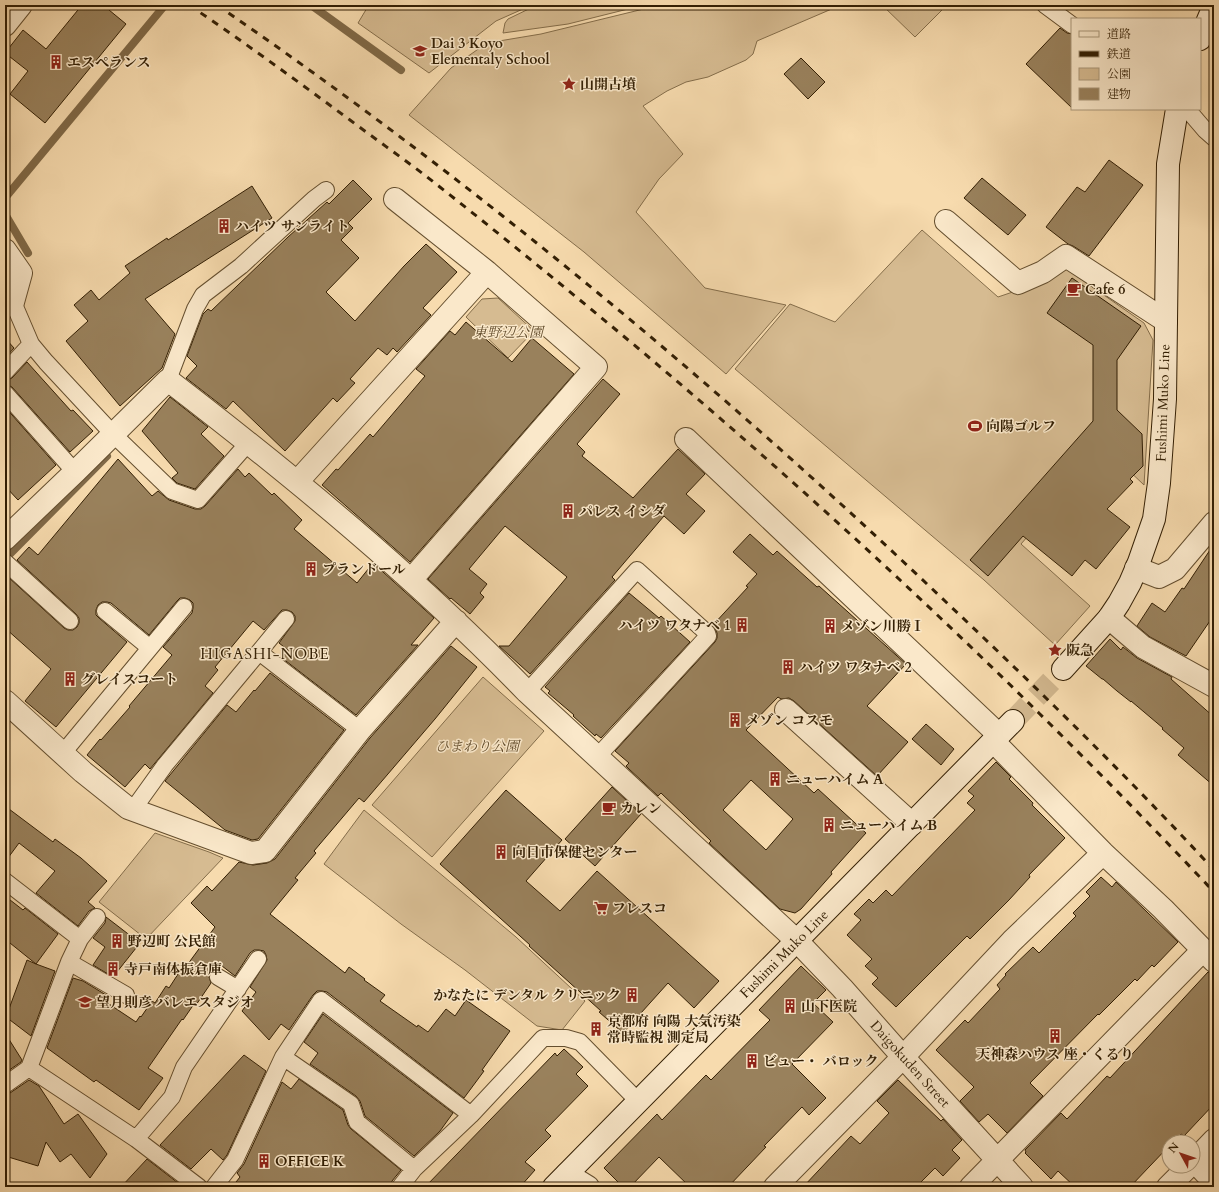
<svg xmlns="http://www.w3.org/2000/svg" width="1219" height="1192" font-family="Cardo,'Noto Serif JP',serif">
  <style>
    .green { fill: #d6bb91; stroke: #846d4a }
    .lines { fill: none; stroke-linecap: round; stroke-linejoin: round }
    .stream { stroke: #806947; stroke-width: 8 }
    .building { fill: #99815c; stroke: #331f04; fill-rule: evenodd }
    .secondary-tunnel { stroke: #d0b58c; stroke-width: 22; stroke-dasharray: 22 11; stroke-linecap: butt }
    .lane-casing { stroke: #644e2e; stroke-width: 18 }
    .street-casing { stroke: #644e2e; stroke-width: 24 }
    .secondary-casing { stroke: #331f04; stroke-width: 24 }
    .lane { stroke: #fae8ca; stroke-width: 16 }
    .street { stroke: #fae8ca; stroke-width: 22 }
    .secondary { stroke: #fae8ca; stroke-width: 22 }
    .rail { stroke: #331f04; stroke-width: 3; stroke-dasharray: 7 7; stroke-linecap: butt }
    .labels { text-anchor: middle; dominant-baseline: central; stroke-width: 3; stroke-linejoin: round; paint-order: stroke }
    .poi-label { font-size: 14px; font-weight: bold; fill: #331f04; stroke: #fae8ca; text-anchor: start }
    .park-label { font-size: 14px; font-style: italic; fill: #644e2e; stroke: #fae8ca }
    .street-label { font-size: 14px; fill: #331f04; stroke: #fae8ca }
    .neighbourhood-label { font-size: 15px; letter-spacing: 1px; fill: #331f04; stroke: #fae8ca }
  </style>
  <rect width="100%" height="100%" fill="#f7dbae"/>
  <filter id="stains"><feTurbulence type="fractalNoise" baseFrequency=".005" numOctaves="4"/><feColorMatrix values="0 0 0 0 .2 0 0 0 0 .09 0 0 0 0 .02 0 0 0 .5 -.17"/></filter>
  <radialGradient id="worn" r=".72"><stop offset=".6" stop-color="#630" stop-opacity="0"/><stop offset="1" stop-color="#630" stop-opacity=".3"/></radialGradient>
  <path class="green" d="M364 5H532L496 21 429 73 358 23 367 8Z
    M537 5H644L568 24 503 33 505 23 508 19Z
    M660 5H841L757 41 753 54 746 60 708 77 686 82 667 91 643 106 683 154 659 179 636 212 705 288 786 305 726 374 584 252 409 115 451 68 487 43 541 34Z
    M882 5H947L915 37Z
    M922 230 998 297 1048 280 1062 266 1144 323 1153 340 1144 485 1105 448 1021 544 1090 606 1055 645 984 580 735 369 790 304 835 322Z
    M498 298 534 331 508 358 466 317 482 299Z
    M483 677 544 731 432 857 372 805Z
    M364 810 516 937 585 1001 562 1030 537 1026 465 970 401 924 324 864Z
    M155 833 209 852 223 858 146 939 99 902Z"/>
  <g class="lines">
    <path class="stream" d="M311 5 401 70
      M5 198 165 5
      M5 214 28 253
      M5 559 107 456"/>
  </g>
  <path class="building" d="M82 5H103L126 24 45 123 10 94 28 71 5 53 23 30 46 49Z
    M1060 28 1067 33 1072 34V108L1026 64Z
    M801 58 825 82 808 99 784 74Z
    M1109 160 1143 185 1089 256 1073 246 1068 244 1046 227 1077 187 1085 192Z
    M982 178 1026 215 1008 235 964 198Z
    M353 180 372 199 348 223 353 228 341 240 359 258 326 292 355 321 404 266 426 244 457 272 423 308 431 315 397 352 393 348 387 355 378 348 350 379 355 383 337 402 333 398 285 451 233 401 226 409 186 378 197 366 187 356 203 314 208 309 211 311 288 237 327 202 329 204Z
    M252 186 272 218 145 299 175 334 162 368 120 406 66 341 88 321 74 305 91 290 99 300 130 273 125 266 167 238 168 240Z
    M1072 278 1141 326 1117 360V410L1142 434 1143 466 1130 479 1133 482 1107 509 1130 527 1096 569 1085 560 1072 576 1023 536 988 576 970 560 1093 421V345L1047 313Z
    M466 322 512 362 532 338 574 374 410 562 322 485 336 469 338 470 370 434 373 437 425 376 416 369 450 331 455 335Z
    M5 338 14 348 5 358Z
    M27 362 71 411 73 410 93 431 70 452 12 387 5 384V381L12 378Z
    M603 379 620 394 577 444 585 452 582 456 633 498 678 449 705 474 686 494 705 511 684 534 664 516 612 577 615 580 530 674 499 646H509L567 577 505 526 469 569 487 584 480 593 484 597 470 614 451 598 450 599 428 579Z
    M170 397 208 427 201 434 224 456 195 489 177 483 172 478 178 473 142 431Z
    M5 407 56 465 18 500 5 486Z
    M118 459 152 496 158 491 169 500 195 509H201L205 506 238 469 245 477 249 473 272 495 274 493 302 520 294 529 357 583 373 563 434 618 411 645H418L356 715 282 658 288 650 279 643 295 621V616L292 612 287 610H282L264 630 253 621 215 667 218 670 205 686 213 693 150 769 145 764 125 787 87 755 100 739 101 740 116 723 130 707 129 706 172 655 163 647 192 613 193 608V603L190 600 185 598H180L177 601 149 635 111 603 107 602H102L98 605 96 610V615L99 618 127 642 56 727 25 701 51 669 5 628V578L7 576 64 628 68 630H73L77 627 79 623V618L76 614 17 560 29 547 38 555Z
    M750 534 773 555 777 551 817 587 819 586 906 664 867 706 908 742 877 776 794 701 789 698 781 699 778 697 746 730 814 793 818 789 866 833 831 872 832 874 801 909 795 913 780 909 709 843 711 841 661 793 658 796 629 769 626 766 629 763 615 751 715 642 717 638V633L713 625 748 587 746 586 757 574 733 552ZM751 780 793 819 766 850 723 810Z
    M1214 544V615L1186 656 1150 637 1137 626 1152 603 1165 612 1182 588 1184 589Z
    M629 593 659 618 661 616 690 642 601 738 596 734 595 736 573 716 574 715 548 693 550 691 545 687Z
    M1110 639 1121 650 1123 647 1137 658 1172 677 1171 679 1214 717V786L1178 755 1184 748 1162 729 1163 728 1131 701V702L1117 691 1103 679H1102L1086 666Z
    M451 646 477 667 435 719 364 802 359 798 314 851 316 853 295 878 298 880 270 914 345 973 349 967 365 979 364 980 385 995 380 1001 417 1027 418 1025 428 1032 446 1009 455 1016 466 1000 510 1031 482 1070 484 1071 464 1098 327 992 322 991H317L313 995 289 1030 281 1024 269 1040 242 1011 256 992 250 987 267 960 266 955 264 951 259 950H254L250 953 235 976 222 966 220 968 214 969 210 972 209 977 211 983 196 1005 194 1004 183 1020 182 1019 148 1068 163 1078 139 1110 96 1080 94 1082 47 1048 73 978 83 981 106 995 103 1000 136 1022 140 1016 141 1017 152 1001 155 1003 166 986 169 988 180 971 182 972 215 927 191 903 207 886 212 891 239 862 253 865 267 863 275 859 370 738Z
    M270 673 344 730 258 839 252 840 225 830 165 781 227 705 236 712 254 690 255 691Z
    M926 724 954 749 941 765 912 739Z
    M996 762 1011 777 1009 779 1033 803 1032 805 1065 838 1029 875 1030 877 1009 900 970 939 967 936 896 1007 872 984 878 978 865 966 872 959 847 935 861 920 854 914 869 899 873 903 886 890 892 896 975 810 967 803 974 796 968 791Z
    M612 787 641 814 595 866 565 839Z
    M506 790 562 840 526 881 560 911 597 871 719 981 694 1008 668 983 623 1033 599 1012 601 1011 529 946 530 945 440 864Z
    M5 806 53 842 55 839 81 858 107 881 88 902 95 908 89 911 78 926 36 893 55 871 19 843 5 862Z
    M1101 877 1112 887 1116 882 1178 942 1154 967 1152 965 1137 981 1135 979 1099 1015 1098 1014 1030 1083 1043 1096 1007 1133 988 1114 979 1122 960 1101 974 1087 936 1050 965 1020 968 1023 1000 989 997 985 1006 975 1005 974 1033 947 1039 953 1076 916 1073 913 1090 896 1086 892Z
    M5 896 23 910 25 908 58 934 36 964 55 971 31 1036 6 1017 27 960 36 964 5 939Z
    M106 917 140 943 113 977 93 965 105 947 93 938 105 923Z
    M801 966 826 990 813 1003 833 1022 792 1064 826 1098 809 1115 802 1107 764 1146 766 1147 728 1187H690L659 1157 630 1187H623L604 1168 657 1114 662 1120 706 1075 711 1080 770 1020 759 1010Z
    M1208 972 1214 973V1104L1184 1136 1181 1134 1173 1142H1169V1146L1130 1187H1075L1058 1171 1051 1179 1025 1153 1026 1152 1025 1150 1061 1113 1067 1119 1107 1076 1110 1078Z
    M323 1014 453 1113 440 1131 414 1156 365 1116 360 1101 356 1096 310 1064 318 1053 304 1042Z
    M5 1033 22 1060 21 1062 5 1073Z
    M564 1049 583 1067 576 1074 588 1086 545 1130 551 1136 525 1162 535 1170 520 1187H425L555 1053 557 1056Z
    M244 1055 266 1071 227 1155 223 1160 211 1149 191 1169 160 1145Z
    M299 1079 343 1110 348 1125 351 1129 401 1170 392 1181 391 1187H232L240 1177 237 1173 244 1164 282 1082 291 1089Z
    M29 1080 39 1086 64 1124 78 1114 107 1154 90 1178 71 1154 60 1162 46 1142 38 1166 5 1156V1094L10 1093Z
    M898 1080 941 1121 943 1119 962 1140 952 1150 960 1158 943 1176 935 1168 916 1187H803L851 1136 860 1144 889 1113 877 1101Z
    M147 1159 178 1183 174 1187H121Z"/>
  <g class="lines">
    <path class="secondary-tunnel" d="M1013 721 1063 669"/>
    <defs>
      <path id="lane" d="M1045 5 1072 25
        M1187 109 1205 130 1214 138
        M13 302 31 344 46 362 113 434 172 491 198 500 249 442
        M5 372 31 344
        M168 380 195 309 203 295 241 266 314 199 326 190
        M5 393 75 472
        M5 562 70 621
        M105 611 150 648
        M259 652 286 619
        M527 692 637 570 707 633 708 636 598 756
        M63 753 184 607
        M132 811 165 765 259 652 360 730
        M5 881 80 939
        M69 962 126 995
        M218 977 238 989
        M283 1057 351 1104 357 1122 414 1169
        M29 1068 136 1139
        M5 1085 29 1068 69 962 80 939 97 917
        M199 1187 136 1139 172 1097 184 1067 258 959
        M214 1187 235 1160 283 1057 321 1000 471 1115
        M400 1187 414 1169 471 1115 543 1038H566L580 1042 638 1101"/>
      <path id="street" d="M5 25 21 5
        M395 199 487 272 596 367 411 580
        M946 221 1018 283 1043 272 1066 256 1166 321
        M5 250 21 273 13 302 5 301
        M686 439 999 735
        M297 482 487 272
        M5 539 75 472 168 380C294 477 417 578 527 692L797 941 842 988 903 1057 1022 1187
        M1136 568 1159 577 1175 569 1214 523
        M1109 618 1143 647 1214 686
        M5 701 83 772 128 808 251 853 265 851 360 730 456 621
        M786 710 912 824
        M993 741 1103 853 1163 909 1214 961
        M1194 1161 1214 1182
        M1193 1162 1214 1140
        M567 1174 588 1187
        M775 1187 903 1057 1012 941 1103 853
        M971 1187 1203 950
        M1168 1187 1189 1166"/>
      <path id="secondary" d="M1200 39 1214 6
        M1063 669 1109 618 1119 603 1130 583 1139 562 1154 519 1159 483 1165 399 1168 164 1177 109
        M554 1187 1013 721"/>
    </defs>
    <use href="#lane" class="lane-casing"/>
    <use href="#street" class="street-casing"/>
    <use href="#secondary" class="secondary-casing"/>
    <use href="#lane" class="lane"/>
    <use href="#street" class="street"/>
    <use href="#secondary" class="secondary"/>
    <path class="rail" d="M189 5C244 42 297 81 350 120 374 138 398 155 422 173 495 230 567 289 639 349 841 519 1033 700 1214 892
      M217 5C476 183 719 386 946 602 1038 689 1128 777 1214 870"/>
  </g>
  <defs>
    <symbol id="school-bare" viewBox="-9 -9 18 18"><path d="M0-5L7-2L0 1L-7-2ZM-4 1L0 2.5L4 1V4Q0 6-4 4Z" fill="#8f2418" stroke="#fae8ca" stroke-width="2.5" paint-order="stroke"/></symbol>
    <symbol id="building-bare" viewBox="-9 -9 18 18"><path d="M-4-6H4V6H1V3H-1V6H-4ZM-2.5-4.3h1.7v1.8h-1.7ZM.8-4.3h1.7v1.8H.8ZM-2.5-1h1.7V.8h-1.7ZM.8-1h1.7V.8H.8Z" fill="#8f2418" stroke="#fae8ca" stroke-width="2.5" paint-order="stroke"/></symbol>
    <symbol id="sight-bare" viewBox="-9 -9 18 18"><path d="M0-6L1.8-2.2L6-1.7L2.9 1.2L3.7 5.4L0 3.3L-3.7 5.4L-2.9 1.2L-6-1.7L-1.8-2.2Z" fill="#8f2418" stroke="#fae8ca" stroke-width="2.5" paint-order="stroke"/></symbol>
    <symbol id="cafe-bare" viewBox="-9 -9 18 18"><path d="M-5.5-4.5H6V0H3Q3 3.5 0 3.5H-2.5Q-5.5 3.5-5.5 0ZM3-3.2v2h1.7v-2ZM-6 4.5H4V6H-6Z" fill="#8f2418" stroke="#fae8ca" stroke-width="2.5" paint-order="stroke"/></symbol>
    <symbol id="stadium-bare" viewBox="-9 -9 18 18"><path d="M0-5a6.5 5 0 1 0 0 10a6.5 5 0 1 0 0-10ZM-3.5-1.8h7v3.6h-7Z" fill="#8f2418" stroke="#fae8ca" stroke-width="2.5" paint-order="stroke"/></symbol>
    <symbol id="supermarket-bare" viewBox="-9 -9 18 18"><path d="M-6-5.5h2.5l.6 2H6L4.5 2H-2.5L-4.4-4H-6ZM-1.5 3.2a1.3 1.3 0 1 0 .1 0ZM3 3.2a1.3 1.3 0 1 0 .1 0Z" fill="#8f2418" stroke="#fae8ca" stroke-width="2.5" paint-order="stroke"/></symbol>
  </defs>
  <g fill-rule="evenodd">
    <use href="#school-bare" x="410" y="41" width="20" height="20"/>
    <use href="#building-bare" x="46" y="52" width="20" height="20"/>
    <use href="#sight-bare" x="559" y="74" width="20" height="20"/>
    <use href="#building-bare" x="214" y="216" width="20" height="20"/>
    <use href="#cafe-bare" x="1064" y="279" width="20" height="20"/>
    <use href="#stadium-bare" x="965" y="416" width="20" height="20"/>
    <use href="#building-bare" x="558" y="501" width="20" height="20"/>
    <use href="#building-bare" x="301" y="559" width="20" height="20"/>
    <use href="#building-bare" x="732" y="615" width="20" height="20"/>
    <use href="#building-bare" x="820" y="616" width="20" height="20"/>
    <use href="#sight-bare" x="1045" y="640" width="20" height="20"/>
    <use href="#building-bare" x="778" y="657" width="20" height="20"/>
    <use href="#building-bare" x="60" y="669" width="20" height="20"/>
    <use href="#building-bare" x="725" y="710" width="20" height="20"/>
    <use href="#building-bare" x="765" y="769" width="20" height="20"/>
    <use href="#cafe-bare" x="599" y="798" width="20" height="20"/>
    <use href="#building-bare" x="819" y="815" width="20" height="20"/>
    <use href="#building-bare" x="491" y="842" width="20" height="20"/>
    <use href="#supermarket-bare" x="591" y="898" width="20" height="20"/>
    <use href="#building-bare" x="107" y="931" width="20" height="20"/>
    <use href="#building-bare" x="103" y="959" width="20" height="20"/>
    <use href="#building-bare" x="622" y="985" width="20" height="20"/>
    <use href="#school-bare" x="75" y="992" width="20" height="20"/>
    <use href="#building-bare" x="780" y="996" width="20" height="20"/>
    <use href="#building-bare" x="586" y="1019" width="20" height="20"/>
    <use href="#building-bare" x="1045" y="1026" width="20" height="20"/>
    <use href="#building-bare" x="742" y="1051" width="20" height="20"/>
    <use href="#building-bare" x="254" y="1151" width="20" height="20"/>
  </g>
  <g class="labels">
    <g class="poi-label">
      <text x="431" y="43">Dai 3 Koyo<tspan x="431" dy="16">Elementaly School</tspan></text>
      <text x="67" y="62">エスぺランス</text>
      <text x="580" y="84">山開古墳</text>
      <text x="235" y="226">ハイツ サンライト</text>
      <text x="1085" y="289">Cafe 6</text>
      <text x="986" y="426">向陽ゴルフ</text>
      <text x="579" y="511">パレス イシダ</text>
      <text x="322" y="569">プランドール</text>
      <text x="731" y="625" text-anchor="end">ハイツ ワタナベ 1</text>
      <text x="841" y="626">メゾン川勝Ⅰ</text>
      <text x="1066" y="650">阪急</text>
      <text x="799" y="667">ハイツ ワタナベ 2</text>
      <text x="81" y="679">グレイスコート</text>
      <text x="746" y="720">メゾン コスモ</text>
      <text x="786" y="779">ニューハイム A</text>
      <text x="620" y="808">カレン</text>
      <text x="840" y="825">ニューハイム B</text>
      <text x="512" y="852">向日市保健センター</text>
      <text x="612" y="908">フレスコ</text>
      <text x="128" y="941">野辺町 公民館</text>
      <text x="124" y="969">寺戸南体振倉庫</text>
      <text x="621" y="995" text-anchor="end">かなたに デンタル クリニック</text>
      <text x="96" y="1002">望月則彦 バレエスタジオ</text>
      <text x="801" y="1006">山下医院</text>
      <text x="607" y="1021">京都府 向陽 大気汚染<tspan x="607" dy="16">常時監視 測定局</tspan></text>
      <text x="1055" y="1054" text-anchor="middle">天神森ハウス 座・くるり</text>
      <text x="763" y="1061">ビュー・ バロック</text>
      <text x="275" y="1161">OFFICE K</text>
    </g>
    <g class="park-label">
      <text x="508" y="332">東野辺公園</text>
      <text x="477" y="746">ひまわり公園</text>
    </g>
    <g class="street-label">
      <text transform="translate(1163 403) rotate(-88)">Fushimi Muko Line</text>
      <text transform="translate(784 954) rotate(-45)">Fushimi Muko Line</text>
      <text transform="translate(910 1064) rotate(48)">Daigokuden Street</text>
    </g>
    <g class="neighbourhood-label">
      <text x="265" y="654">HIGASHI-NOBE</text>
    </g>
  </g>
  <rect width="1219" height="1192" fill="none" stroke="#f7dbae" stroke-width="20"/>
  <rect x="6" y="6" width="1207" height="1180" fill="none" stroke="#331f04" stroke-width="2"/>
  <rect x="10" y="10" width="1199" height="1172" fill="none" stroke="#331f04"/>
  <rect x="1071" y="18" width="130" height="92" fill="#fae8ca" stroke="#aa987b"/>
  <rect x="1079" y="31" width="20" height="6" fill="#fae8ca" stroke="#aa987b"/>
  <text x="1107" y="38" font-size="12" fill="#331f04">道路</text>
  <rect x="1079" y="51" width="20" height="6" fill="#331f04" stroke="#aa987b"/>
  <text x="1107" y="58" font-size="12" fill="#331f04">鉄道</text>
  <rect x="1079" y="68" width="20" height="12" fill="#d6bb91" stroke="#aa987b"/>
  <text x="1107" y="78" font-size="12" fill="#331f04">公園</text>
  <rect x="1079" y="88" width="20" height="12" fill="#99815c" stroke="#aa987b"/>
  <text x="1107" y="98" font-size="12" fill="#331f04">建物</text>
  <g transform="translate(1181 1154) rotate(310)"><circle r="19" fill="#fae8ca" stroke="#aa987b"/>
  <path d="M0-3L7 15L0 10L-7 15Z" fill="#8f2418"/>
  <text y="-6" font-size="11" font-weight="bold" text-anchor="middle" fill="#331f04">N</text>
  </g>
  <rect width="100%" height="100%" filter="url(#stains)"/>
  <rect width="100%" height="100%" fill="url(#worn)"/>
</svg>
